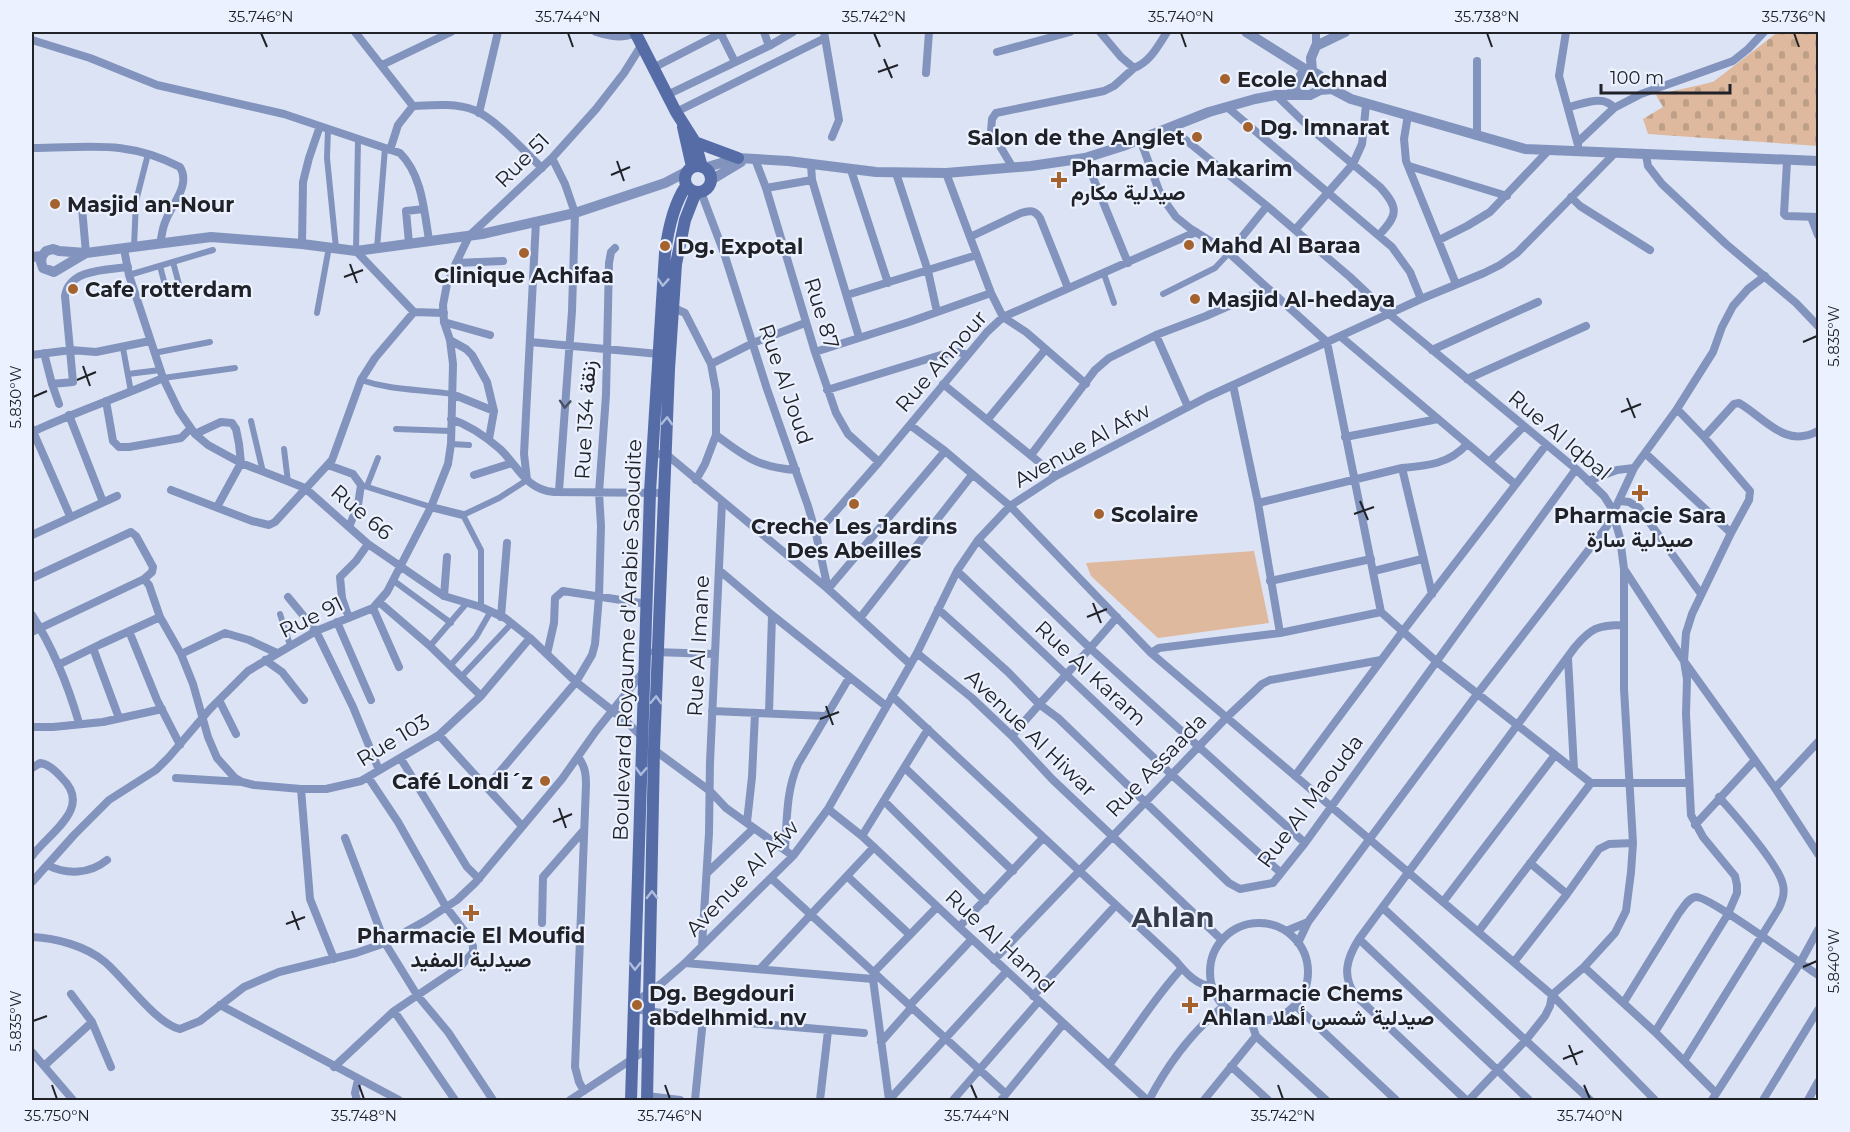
<svg xmlns="http://www.w3.org/2000/svg" width="1850" height="1132" font-family="Montserrat,Vazirmatn,sans-serif">
  <style>
    .cemetery { fill: url(#cemetery-stones) }
    .garden { fill: #deb99e }
    .lines { fill: none; stroke-linecap: round; stroke-linejoin: round }
    .pedestrian { stroke: #8294bd; stroke-width: 6 }
    .minor { stroke: #8294bd; stroke-width: 8 }
    .tertiary { stroke: #8294bd; stroke-width: 10 }
    .secondary { stroke: #556ca7; stroke-width: 12 }
    .oneway { stroke: #afbcdb }
    .oneway2 { stroke: #475064 }
    .ticks { fill: none; stroke: #202228; stroke-width: 2 }
    .poi-dot { fill: #a4632e; stroke: #ebf1fe; stroke-width: 2 }
    .labels { text-anchor: middle; dominant-baseline: central; stroke-width: 4.5; stroke-linejoin: round; paint-order: stroke }
    .poi-label { font-size: 21px; font-weight: bold; fill: #202228; stroke: #ebf1fe; text-anchor: start }
    .street-label { font-size: 21px; fill: #202228; stroke: #ebf1fe }
    .district-label { font-size: 27px; font-weight: bold; fill: #363b49; stroke: #ebf1fe }
    .neatline { fill: none; stroke: #202228; stroke-width: 2 }
    .ticks-label { font-size: 15px; text-anchor: middle; fill: #202228 }
  </style>
  <defs>
    <pattern id="cemetery-stones" width="16" height="16" patternUnits="userSpaceOnUse" patternTransform="scale(1.5)"><rect width="16" height="16" fill="#deb99e"/><path d="M2 7V4a2 2 0 0 1 4 0v3zM10 15v-3a2 2 0 0 1 4 0v3z" fill="#be9f88"/></pattern>
  </defs>
  <rect width="100%" height="100%" fill="#dce3f4"/>
  <path class="cemetery" d="M1778 32H1818V146L1648 134 1643 119 1663 107 1656 95 1713 82Z"/>
  <path class="garden" d="M1254 551 1269 623 1158 638 1091 576 1086 563Z"/>
  <g class="lines">
    <path class="pedestrian" d="M328 129 327 158 336 248
      M134 247 136 201 148 154
      M377 248 385 148
      M356 251 358 139
      M173 262 180 288
      M160 266 165 285
      M1104 274 1114 303
      M129 275 213 250
      M1163 294 1215 268 1229 253
      M317 313 329 247
      M123 348 131 392
      M154 353 210 342
      M128 374 160 370
      M163 378 235 368
      M361 380C393 391 420 389 452 394
      M251 421 263 472
      M396 429 451 431
      M451 444 469 445
      M284 449 288 482
      M361 485 431 507
      M367 486 378 458
      M394 581 451 623
      M481 607V550L463 515 499 498 527 480
      M280 614 290 645
      M430 646 466 604
      M450 666 476 637 491 611
      M462 676 512 623"/>
    <path class="minor" d="M355 32 413 106
      M596 32C609 36 622 39 635 33
      M720 32 735 62
      M764 32 769 46
      M824 32 839 120 832 137
      M1100 32 1121 57 1134 68C1150 62 1158 46 1167 32
      M1316 32V46
      M1566 32 1559 76 1578 145
      M32 40 90 58 157 85 284 114 400 153C422 175 424 210 429 240
      M997 52 1070 32
      M1477 61V136
      M382 65 451 32
      M653 68 723 32
      M926 73 929 32
      M667 95 769 46 793 32
      M1276 95 1311 129 1380 187C1399 208 1398 215 1379 235
      M1227 107 1392 247 1410 272 1421 299
      M1569 107C1583 104 1604 94 1614 108
      M676 112 825 38
      M479 113 498 32
      M1408 115 1404 139 1406 161 1456 284
      M1171 128 1267 206 1350 277 1389 314 1576 469 1604 496 1611 507 1620 538 1624 569 1684 661 1775 788 1818 854
      M1140 139 1161 196 1176 217 1191 229 1229 253 1327 342 1381 612 1437 662 1591 783H1688
      M1578 142 1614 108 1641 94 1733 61 1748 49 1764 32
      M32 148C88 148 126 139 180 167 191 185 172 204 166 220 162 228 162 236 160 244
      M390 150 398 125 413 106C433 105 456 103 474 110 495 118 525 152 542 168
      M1646 155 1648 166 1662 184 1726 244 1796 303 1818 326
      M552 158 565 184 575 213 572 311 559 491
      M1085 158 1128 263
      M755 159 766 188 815 352 836 413 848 434 879 462
      M1787 162 1784 214 1786 216 1818 217
      M811 164 812 180 823 217 859 337
      M1409 166 1507 196
      M1013 168 991 131 992 119 996 113 1104 91 1114 86 1134 68
      M851 170 888 283
      M896 173 928 271 937 312
      M946 173 991 293 1003 317 1026 332 1086 384
      M766 188 812 180
      M701 192 724 253 767 389 808 506 816 534 828 589
      M1571 197 1580 206 1650 250
      M82 208 86 253
      M1811 217 1818 235
      M1295 230 1353 164 1362 144 1366 105
      M970 237 1021 213C1030 210 1035 210 1040 218L1068 288
      M1439 240 1467 226 1490 212 1548 151
      M409 243 406 211 424 209
      M302 244 303 182 309 158 320 126
      M124 249 129 275 163 378 179 411 195 434 208 445 241 463 305 488 368 544 432 588 444 596 481 607 505 618 530 638 576 682 628 723 644 739
      M356 251 414 312
      M1229 253 1267 206
      M456 263 503 261
      M847 295 977 255
      M674 308 685 313 711 364 716 391V435L705 464 696 480
      M444 322 490 335
      M1156 335 1188 407
      M1340 336 1515 484
      M450 340 466 349 472 355 487 382 494 411 489 439
      M530 342 659 354
      M1432 350 1538 302
      M815 352 909 322 991 293
      M44 353 52 384 73 382 65 296C69 269 106 270 128 267
      M32 355 71 350 96 352 150 341
      M711 364 753 343 805 323
      M1467 379 1586 326
      M52 384 59 404
      M943 384 1056 476
      M1233 385 1258 503 1280 633
      M827 390 944 354 958 352 968 355
      M452 394 494 411
      M106 401 113 441 119 447H129L181 438 190 429
      M1677 409 1704 437 1734 404 1739 403C1765 418 1785 449 1818 431
      M69 415 103 502
      M451 419C469 425 485 436 500 449 518 466 526 490 554 492L665 493
      M988 419 1045 350
      M910 425 945 451 1010 506 1151 653 1552 995 1655 1100
      M32 429 70 516
      M32 432C75 412 120 397 163 378
      M195 434 221 422 232 423 236 429 239 444 241 463 217 507
      M716 435C744 456 759 468 796 470
      M1345 437 1438 419
      M1704 437 1750 491 1749 500 1731 533
      M1645 453 1731 533 1692 614 1686 633 1684 661 1687 679 1686 714 1691 815 1703 837 1735 876 1737 885V893L1728 914 1655 1032
      M653 454H666L828 589 910 664
      M1031 455 1095 370 1109 358 1156 335 1206 316 1267 289
      M1489 462 1523 427
      M328 465 353 474 361 485 358 505 349 527
      M474 475 512 463
      M527 480 524 454 536 221
      M1588 481 1617 470 1634 468
      M171 490 252 521 269 525 275 522 332 460 361 380 375 358 414 312 444 313
      M1620 501 1629 502 1639 508 1701 594
      M1258 503 1402 468
      M431 507 463 515
      M816 534 879 462 987 332 1003 317 1196 232
      M32 535 117 496
      M978 540 1091 649 1305 843
      M719 570 772 615 886 706
      M957 571 1172 775 1281 873
      M1374 571 1422 559
      M32 578 131 532 136 536 153 567 152 572 144 579
      M1270 581 1371 559
      M828 589 945 451
      M1432 594 1402 468C1426 466 1450 464 1467 444
      M444 596 447 557
      M288 597 316 631 353 707 379 770
      M379 602 430 646 481 696
      M373 608 399 667
      M938 609 1008 672 1039 704 1058 718 1229 883 1240 889 1273 883 1305 843 1576 469
      M32 615C53 648 68 685 79 723
      M501 617 507 543
      M349 618 342 598 340 577 356 561 368 544
      M860 618 972 475
      M337 622 371 700
      M129 631 157 700 180 745
      M32 632 144 579 149 585 160 617 181 654 193 684 208 737 217 758 235 778 242 782 254 785 301 789H326L361 781 439 735 481 696 530 638
      M93 648 119 718
      M654 652 715 654
      M917 653 972 698 1012 736 1052 779 1222 940
      M1151 653 1159 648 1280 633 1381 612
      M181 654 225 633 249 640 277 653
      M547 654 554 623 555 598 563 591 647 604
      M1568 658 1574 769
      M265 660 282 672 304 700
      M58 665 101 644 160 617
      M892 696 1176 961C1185 972 1197 986 1212 986
      M219 700 236 734
      M712 711 825 716
      M769 713 772 615
      M32 727H53L103 722 162 709
      M439 735C466 766 494 795 522 826
      M1012 736C1046 695 1083 658 1117 617
      M653 749 710 791 726 808 793 856
      M578 757C585 766 586 774 586 785L575 1067 579 1082 584 1091
      M401 759 467 867 479 879
      M32 768 40 763C49 764 56 771 62 778 93 808 50 832 32 856
      M905 768 1013 871
      M1295 776 1403 631 1546 445
      M176 778 242 782
      M487 787 576 682 592 655 595 644 599 596 601 526 599 493 606 395 609 263 611 252 615 248
      M1775 788 1818 742
      M301 789 310 899 334 959
      M884 801 985 901
      M828 809 862 836 959 927 1147 1100
      M747 822 752 777 755 713
      M1695 825 1755 760
      M862 836 928 729
      M345 838 385 943 417 995 448 1032 493 1100
      M785 850C787 820 786 791 798 764L849 678
      M1530 863 1567 894
      M47 865C67 875 90 874 107 860
      M707 873 754 828
      M847 876 910 935
      M771 878 1006 1094
      M32 882 74 835 109 800 156 770 169 757 210 709 248 671 316 631 373 608 387 592 431 507 448 464 451 444 453 364 450 340 444 322 443 305 447 284 456 263 469 236 552 158 596 109 624 73 641 46
      M1443 902 1555 755
      M1383 908 1590 1100
      M542 923 543 877 584 830
      M1210 972a49 49 0 1 1 98 0a49 49 0 1 1-98 0Z
      M959 927 1043 838
      M1286 931 1308 922
      M1478 932 1591 783
      M32 937C56 938 86 946 105 962 125 979 156 1024 180 1029L200 1021 244 987 279 972 356 953 385 943 425 921 457 900 476 882 562 779 596 731 644 671
      M1359 939 1529 1100
      M1298 943 1308 922 1478 693 1607 526 1634 468 1677 409 1713 352 1722 327 1733 306 1748 289 1765 276
      M702 946 709 833 710 762 722 502
      M994 960 1227 717 1262 684 1270 680 1381 660
      M1514 962 1567 894 1599 849 1609 844 1633 843
      M685 963 873 979
      M1584 967 1655 1032 1716 1093
      M760 969 874 847
      M71 994 92 1022
      M1033 996 1115 906
      M1624 1002 1679 913C1684 907 1688 898 1696 897 1709 896 1801 964 1818 975
      M634 1003 662 983 685 963 793 856 808 836 828 809 917 653 957 571 978 540 1010 506 1056 476 1207 397 1421 299 1484 273 1500 265 1517 253 1616 152
      M220 1005 399 1100
      M910 1005 972 939
      M1295 1005 1396 1100
      M634 1009 703 1019 864 1033
      M394 1011 455 1100
      M1251 1021 1256 1036 1326 1100
      M881 1042 912 1007
      M32 1052 73 1100
      M1684 1061 1779 908C1782 901 1785 894 1783 885 1779 864 1735 815 1719 797
      M1109 1065C1133 1033 1154 998 1182 968
      M44 1066 92 1022 111 1067
      M1231 1066 1268 1100
      M334 1067 394 1011 461 966 473 952V946L469 937 446 907 398 822 368 777
      M647 1096 680 1100
      M357 1100 355 1093 358 1080
      M570 1100 649 1048
      M695 1100 703 1019
      M820 1100 828 1031
      M889 1100 873 979 874 972 937 907
      M889 1100 1007 971
      M953 1100 1039 1001
      M1001 1100 1063 1024
      M1149 1100C1168 1064 1191 1032 1224 1006
      M1204 1100 1256 1036
      M1466 1100 1356 996C1341 976 1347 958 1359 939L1575 647C1591 628 1598 625 1623 625
      M1469 1100 1526 1040 1545 1016 1550 1006 1552 995 1584 967 1615 933 1626 911 1631 872 1633 843 1624 689V571
      M1712 1100 1800 963 1818 930
      M1763 1100 1818 1010
      M1808 1100 1818 1082"/>
    <path class="tertiary" d="M1246 32 1308 71
      M1312 71 1311 58 1316 46 1345 32
      M1290 94 1298 86 1301 75 1312 71 1319 75 1332 89 1351 99 1525 149 1818 161
      M704 168 738 158 788 161 876 172 946 173 1031 166 1085 158 1123 146 1209 112 1255 99 1276 95H1310L1320 90 1332 89
      M711 180 741 162
      M42 256 41 262 43 268 54 272 86 253
      M32 257 42 256 46 251 53 249 59 251 86 253 211 237 302 244 356 251 482 234 575 213 665 183 686 172"/>
    <path class="secondary" d="M635 32 676 112 695 142 702 167
      M683 127 692 167
      M695 142 738 158
      M685 179a13 13 0 1 1 26 0a13 13 0 1 1-26 0Z
      M631 1100 650 492 665 253C668 230 673 205 686 186
      M647 1100 654 750 669 369 676 264 685 220 694 197 698 192"/>
  </g>
  <defs><path id="oneway-chevron" d="M-2-3.5L2.5 0L-2 3.5" fill="none" stroke-width="1.6" stroke-linecap="round" stroke-linejoin="round" transform="scale(1.5)"/></defs>
  <g class="oneway">
    <use href="#oneway-chevron" transform="translate(663 282) rotate(94)"/>
    <use href="#oneway-chevron" transform="translate(667 421) rotate(-88)"/>
    <use href="#oneway-chevron" transform="translate(656 700) rotate(-88)"/>
    <use href="#oneway-chevron" transform="translate(641 771) rotate(92)"/>
    <use href="#oneway-chevron" transform="translate(652 895) rotate(-90)"/>
    <use href="#oneway-chevron" transform="translate(635 966) rotate(91)"/>
  </g>
  <use class="oneway2" href="#oneway-chevron" transform="translate(565 404) rotate(94)"/>
  <path class="ticks" d="M261 33 267 47M568 33 573 47M874 33 880 47M1181 33 1186 47M1487 33 1492 47M1794 33 1799 47M884 59 892 78M878 72 898 65M617 161 624 181M611 175 630 167M350 264 357 283M344 277 363 270M1803 342 1817 336M83 366 90 386M77 380 96 372M33 397 47 391M1627 398 1635 418M1621 412 1641 404M1360 501 1368 520M1354 514 1374 507M1093 603 1101 623M1087 617 1107 609M826 706 833 725M820 719 839 712M559 808 566 828M553 822 572 814M292 911 299 930M286 924 305 917M1803 967 1817 961M33 1021 47 1016M1569 1045 1577 1065M1563 1059 1583 1051M52 1085 57 1099M359 1085 364 1099M665 1085 670 1099M971 1085 977 1099M1278 1085 1283 1099M1584 1085 1590 1099"/>
  <g class="poi-dot">
    <circle cx="1225" cy="79" r="6"/>
    <circle cx="1248" cy="127" r="6"/>
    <circle cx="1197" cy="137" r="6"/>
    <path d="M1056 171h6v6h6v6h-6v6h-6v-6h-6v-6h6z"/>
    <circle cx="55" cy="204" r="6"/>
    <circle cx="1189" cy="245" r="6"/>
    <circle cx="665" cy="246" r="6"/>
    <circle cx="524" cy="253" r="6"/>
    <circle cx="73" cy="289" r="6"/>
    <circle cx="1195" cy="299" r="6"/>
    <path d="M1637 484h6v6h6v6h-6v6h-6v-6h-6v-6h6z"/>
    <circle cx="854" cy="504" r="6"/>
    <circle cx="1099" cy="514" r="6"/>
    <circle cx="545" cy="781" r="6"/>
    <path d="M468 904h6v6h6v6h-6v6h-6v-6h-6v-6h6z"/>
    <circle cx="637" cy="1005" r="6"/>
    <path d="M1187 996h6v6h6v6h-6v6h-6v-6h-6v-6h6z"/>
  </g>
  <g class="labels">
    <g class="poi-label">
      <text x="1237" y="79">Ecole Achnad</text>
      <text x="1260" y="127">Dg. lmnarat</text>
      <text x="1185" y="137" text-anchor="end">Salon de the Anglet</text>
      <text x="1071" y="168">Pharmacie Makarim<tspan x="1071" dy="24">صيدلية مكارم</tspan></text>
      <text x="67" y="204">Masjid an-Nour</text>
      <text x="1201" y="245">Mahd Al Baraa</text>
      <text x="677" y="246">Dg. Expotal</text>
      <text x="524" y="275" text-anchor="middle">Clinique Achifaa</text>
      <text x="85" y="289">Cafe rotterdam</text>
      <text x="1207" y="299">Masjid Al-hedaya</text>
      <text x="1111" y="514">Scolaire</text>
      <text x="1640" y="515" text-anchor="middle">Pharmacie Sara<tspan x="1640" dy="24">صيدلية سارة</tspan></text>
      <text x="854" y="526" text-anchor="middle">Creche Les Jardins<tspan x="854" dy="24">Des Abeilles</tspan></text>
      <text x="533" y="781" text-anchor="end">Café Londi´z</text>
      <text x="471" y="935" text-anchor="middle">Pharmacie El Moufid<tspan x="471" dy="24">صيدلية المفيد</tspan></text>
      <text x="649" y="993">Dg. Begdouri<tspan x="649" dy="24">abdelhmid. nv</tspan></text>
      <text x="1202" y="993">Pharmacie Chems<tspan x="1202" dy="24">Ahlan صيدلية شمس أهلا</tspan></text>
    </g>
    <g class="street-label">
      <text transform="translate(522 160) rotate(-45)">Rue 51</text>
      <text transform="translate(822 313) rotate(73)">Rue 87</text>
      <text transform="translate(941 361) rotate(-49)">Rue Annour</text>
      <text transform="translate(786 384) rotate(71)">Rue Al Joud</text>
      <text transform="translate(585 420) rotate(-87)">Rue 134 زنقة</text>
      <text transform="translate(1560 435) rotate(40)">Rue Al Iqbal</text>
      <text transform="translate(1082 445) rotate(-29)">Avenue Al Afw</text>
      <text transform="translate(362 512) rotate(40)">Rue 66</text>
      <text transform="translate(311 617) rotate(-26)">Rue 91</text>
      <text transform="translate(627 640) rotate(-88)">Boulevard Royaume d'Arabie Saoudite</text>
      <text transform="translate(698 646) rotate(-87)">Rue Al Imane</text>
      <text transform="translate(1091 673) rotate(43)">Rue Al Karam</text>
      <text transform="translate(1031 733) rotate(44)">Avenue Al Hiwar</text>
      <text transform="translate(393 740) rotate(-31)">Rue 103</text>
      <text transform="translate(1156 765) rotate(-46)">Rue Assaada</text>
      <text transform="translate(1310 801) rotate(-53)">Rue Al Maouda</text>
      <text transform="translate(742 878) rotate(-46)">Avenue Al Afw</text>
      <text transform="translate(1000 941) rotate(43)">Rue Al Hamd</text>
    </g>
    <g class="district-label">
      <text x="1173" y="917">Ahlan</text>
    </g>
  </g>
  <rect width="1850" height="1132" fill="none" stroke="#ebf1fe" stroke-width="66"/>
  <path d="M1601 84v9h129v-9" fill="none" stroke="#202228" stroke-width="3"/>
  <text x="1610" y="84" font-size="18" fill="#202228" stroke="#ebf1fe" stroke-width="4.5" paint-order="stroke">100 m</text>
  <rect x="33" y="33" width="1784" height="1066" class="neatline"/>
  <g class="ticks-label">
    <text x="261" y="22">35.746°N</text>
    <text x="568" y="22">35.744°N</text>
    <text x="874" y="22">35.742°N</text>
    <text x="1181" y="22">35.740°N</text>
    <text x="1487" y="22">35.738°N</text>
    <text x="1794" y="22">35.736°N</text>
    <text transform="translate(1834 336) rotate(-90)" y="5">5.835°W</text>
    <text transform="translate(16 397) rotate(-90)" y="5">5.830°W</text>
    <text transform="translate(1834 961) rotate(-90)" y="5">5.840°W</text>
    <text transform="translate(16 1021) rotate(-90)" y="5">5.835°W</text>
    <text x="57" y="1121">35.750°N</text>
    <text x="364" y="1121">35.748°N</text>
    <text x="670" y="1121">35.746°N</text>
    <text x="977" y="1121">35.744°N</text>
    <text x="1283" y="1121">35.742°N</text>
    <text x="1590" y="1121">35.740°N</text>
  </g>
</svg>
